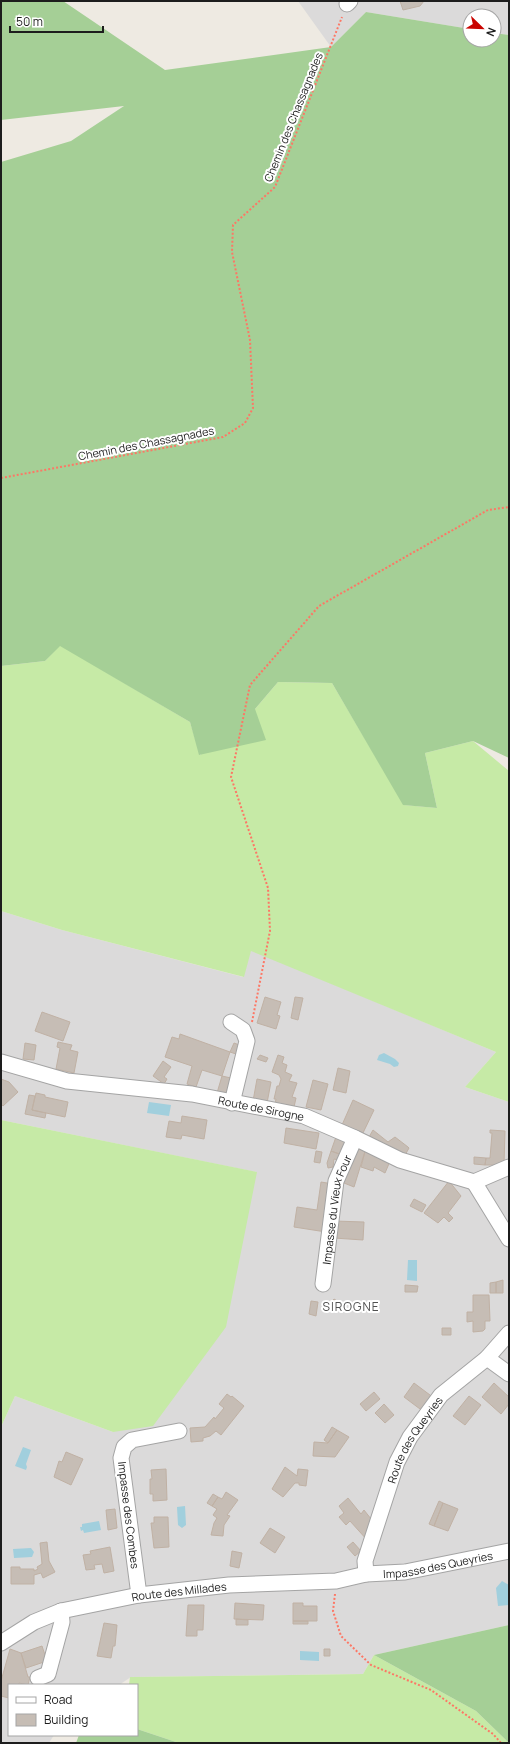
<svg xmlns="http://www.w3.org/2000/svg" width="510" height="1744" font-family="Manrope,sans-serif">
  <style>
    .residential { fill: #dbdada }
    .grass { fill: #c6eaa6 }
    .forest { fill: #a5cf96 }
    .water { fill: #a1cfdd }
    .building { fill: #c6bdb5; stroke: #c0b1a4 }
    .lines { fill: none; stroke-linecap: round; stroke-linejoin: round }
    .minor-casing { stroke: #a4a4a4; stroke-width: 17 }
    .path { stroke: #fd7765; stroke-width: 2; stroke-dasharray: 2 2; stroke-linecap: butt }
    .minor { stroke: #fff; stroke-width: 15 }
    .labels { text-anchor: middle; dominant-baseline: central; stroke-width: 4; stroke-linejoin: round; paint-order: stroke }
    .street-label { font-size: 11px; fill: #1d1d1d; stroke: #fff }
    .neighbourhood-label { font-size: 12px; letter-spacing: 1px; fill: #505050; stroke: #fff }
  </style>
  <rect width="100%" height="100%" fill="#eeeae2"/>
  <path class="residential" d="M298 1H509V35L494 33V16H470V29L366 12 331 47Z
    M1 911 62 930 243 977 251 950 496 1052 465 1087 509 1102V1625L374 1655 363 1674 131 1677 119 1685H9V1735H54L49 1743H1V1427L15 1396 113 1432 256 1172 1 1120Z"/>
  <path class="grass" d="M60 645 190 722 200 755 255 709 278 682 332 683 404 805 437 808 425 753 473 741 509 771V1102L465 1087 496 1052 251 951 244 977 62 930 1 911V666L45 661Z
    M1 1120 257 1172 226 1327 153 1426 113 1432 15 1396 1 1427Z
    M374 1655 476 1711 509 1743H179L137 1729V1685H129L130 1677 363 1674Z"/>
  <path class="forest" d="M1 1H63L165 70 331 47 366 12 470 29V40H494V33L509 35V758L473 741 425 753 437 808 403 805 332 683 278 682 255 709 266 740 199 755 190 722 60 646 45 661 1 666V162L71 141 124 106 1 120Z
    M509 1625V1743L476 1711 374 1655Z
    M137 1729 179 1743H76L79 1735H137Z"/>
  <path class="water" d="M384 1053 395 1059 399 1063 398 1066 394 1067 390 1064 377 1060 379 1055Z
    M149 1102 171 1105 169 1116 147 1113Z
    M408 1260H417V1281L407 1280Z
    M23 1447 31 1450 26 1464 27 1467 26 1470 15 1466Z
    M185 1506 186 1525 182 1528 178 1525 177 1507Z
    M99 1521 101 1530 84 1533 83 1530 81 1531 80 1527H82V1524Z
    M31 1548 34 1552 32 1557 14 1558 13 1549Z
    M502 1581 509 1585V1605L498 1606 496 1588Z
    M300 1651 319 1652V1661L300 1660Z"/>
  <path class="building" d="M400 1H424L420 6 403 10Z
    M265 997 281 1002 277 1015 280 1016 276 1029 257 1023Z
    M295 997 303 998 298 1020 291 1018Z
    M42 1012 70 1022 63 1041 35 1031Z
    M180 1034 230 1052 222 1076 202 1070 196 1087 187 1084 192 1066 165 1057 172 1037 179 1039Z
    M58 1042 72 1045 70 1050 78 1052 74 1073 56 1069 60 1048 57 1047Z
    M25 1043 36 1045 34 1060 23 1059Z
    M234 1043 242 1046 239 1055 230 1052Z
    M260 1055 268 1058 266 1062 257 1059Z
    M278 1055 284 1057 282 1063 287 1065 285 1072 292 1075 289 1081 297 1083 292 1097 296 1098 294 1107 275 1104 276 1099H274L277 1086H279L281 1079 279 1075 272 1072Z
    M163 1061 171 1067 164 1077 167 1079 164 1084 153 1076Z
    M338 1068 350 1071 346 1093 333 1090Z
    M222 1076 231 1078 225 1096 217 1093Z
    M1 1079 9 1082 18 1092 3 1106 1 1104Z
    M257 1079 271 1082 267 1103 253 1101Z
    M313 1080 328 1084 321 1110 306 1107Z
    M36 1093 45 1095V1097L68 1102 65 1117 32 1110Z
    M29 1095 35 1096 32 1110 46 1113 45 1118 25 1114Z
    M353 1100 374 1110 362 1135 342 1125Z
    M182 1116 207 1120 204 1139 182 1135 181 1139 166 1137 169 1121 181 1123Z
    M286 1128 319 1133 316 1149 284 1143Z
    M373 1130 388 1142 395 1137 408 1147 409 1148 404 1157 369 1137Z
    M490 1130 505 1131 504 1165H485L486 1158H490L492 1133H490Z
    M337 1134 351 1139 345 1156 331 1151Z
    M355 1144 366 1148 354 1187 339 1181Z
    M366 1148 391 1159 385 1173 374 1167 373 1171 361 1167Z
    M316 1151 322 1152 320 1163 314 1162Z
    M331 1151 345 1156 342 1161 334 1159 333 1167 328 1168 327 1163Z
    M474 1157 486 1158 485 1165 474 1164Z
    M449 1181 461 1196 448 1213 453 1218 449 1222 444 1217 438 1223 424 1213Z
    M321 1182 333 1184 326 1232 294 1227 297 1207 317 1210Z
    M414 1199 426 1205 422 1212 410 1206Z
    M334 1221 364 1222 363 1240 334 1238Z
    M503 1280V1293H496V1282Z
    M496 1282V1293H490V1283Z
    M405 1285 418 1286 417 1292H405Z
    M473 1295H489L490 1321H485V1329L483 1331 473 1332V1321L467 1322V1312H473Z
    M334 1299 342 1304 339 1309 330 1304Z
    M311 1301 318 1302 316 1316 309 1314Z
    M442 1328H451V1335H442Z
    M414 1383 434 1398 424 1412 404 1397Z
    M494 1383 509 1397V1404L501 1414 482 1397Z
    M374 1392 380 1399 366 1411 360 1404Z
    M227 1394 231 1397 232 1396 244 1406 221 1435 216 1431 210 1436 203 1438V1441L191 1442 190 1428 205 1427 214 1417 215 1419 224 1408 219 1404Z
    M469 1396 481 1405 465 1425 453 1416Z
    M384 1404 394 1415 385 1423 375 1413Z
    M332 1427 337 1430 328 1443 324 1440Z
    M337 1430 349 1437 335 1457 313 1456 314 1442 328 1443Z
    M66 1452 83 1459 71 1485 54 1477 59 1461 62 1462Z
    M285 1467 297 1476 298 1469 308 1470 306 1486 299 1485V1483H295L283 1497 272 1489Z
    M166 1469 167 1500 153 1501V1494H150V1479H152L151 1470Z
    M226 1492 238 1500 227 1515 230 1516 224 1525 223 1536 211 1535 214 1523 217 1518 213 1515 217 1509 212 1506 218 1497 222 1499Z
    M213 1494 218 1497 212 1506 207 1503Z
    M348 1498 361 1514 364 1510 375 1524 368 1541 350 1521 346 1525 339 1517 344 1513 339 1506Z
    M439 1501 443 1503 434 1526 429 1524Z
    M443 1503 458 1509 448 1531 434 1526Z
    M115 1509 117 1528 108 1530 106 1510Z
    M154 1517H168L169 1547 154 1548 151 1523H154Z
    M270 1528 285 1537 275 1553 260 1543Z
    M47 1542 49 1561 55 1572 43 1578 41 1573 34 1575V1584H11V1567H20V1569H34V1571L38 1569 37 1567 42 1564 40 1543Z
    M353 1542 361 1551 355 1556 347 1547Z
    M110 1547 114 1571 104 1573 102 1564 94 1565 95 1569 86 1570 83 1555 91 1554 90 1551Z
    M232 1551 242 1553 239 1568 230 1566Z
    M235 1603 264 1605 263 1620 234 1619Z
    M293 1603H303V1606H317V1621H293Z
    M188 1605H204L203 1630H197V1636H186Z
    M236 1619 248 1620V1625H236Z
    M293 1621H308V1624H293Z
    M104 1623 117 1625 115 1646H113L111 1658 97 1656Z
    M42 1646 47 1661 26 1668 21 1653Z
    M10 1649 21 1653 28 1677H30L28 1685 19 1683V1685H9V1698L1 1696V1681Z
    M324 1649H330V1656H324Z"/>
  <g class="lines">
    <defs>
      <g id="minor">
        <path d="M347 4 350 1"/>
        <path d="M231 1022 243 1030 247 1041 232 1103"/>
        <path id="s1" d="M1 1062 67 1081 192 1094 304 1116 355 1138 400 1160 474 1182 509 1167"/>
        <path d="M474 1182 509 1239"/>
        <path id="s2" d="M323 1284 336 1181 355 1138"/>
        <path d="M487 1358 509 1374"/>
        <path id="s3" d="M366 1574 365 1561 397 1462 410 1437 441 1395 487 1358 509 1333"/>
        <path d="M139 1595 121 1458 124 1447 132 1440 179 1431"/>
        <path id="s4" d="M1 1643 34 1622 61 1611 139 1595 229 1585 336 1581 366 1574 405 1572 509 1551"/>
        <path d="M38 1678 48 1674 62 1622 61 1611"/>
      </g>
    </defs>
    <use href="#minor" class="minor-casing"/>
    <path class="path" d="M1 478 223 437 245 423 253 408 250 340 232 252 233 225 275 187 342 17
      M252 1022 270 931 268 888 231 777 250 685 319 606 488 510 509 507
      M335 1594 333 1611 341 1636 371 1665 431 1690 493 1734 501 1743"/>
    <use href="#minor" class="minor"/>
  </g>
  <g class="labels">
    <g class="street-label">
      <text transform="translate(293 117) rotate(-68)">Chemin des Chassagnades</text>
      <text transform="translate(146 443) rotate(-11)">Chemin des Chassagnades</text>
      <text stroke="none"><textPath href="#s1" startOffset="265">Route de Sirogne</textPath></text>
      <text stroke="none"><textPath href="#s2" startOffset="76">Impasse du Vieux Four</textPath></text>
      <text stroke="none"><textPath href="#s3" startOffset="145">Route des Queyries</textPath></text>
      <text transform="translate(129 1515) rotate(83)">Impasse des Combes</text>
      <text stroke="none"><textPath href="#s4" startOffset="449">Impasse des Queyries</textPath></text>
      <text stroke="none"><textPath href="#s4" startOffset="188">Route des Millades</textPath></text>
    </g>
    <g class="neighbourhood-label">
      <text x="351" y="1306">SIROGNE</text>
    </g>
  </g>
  <rect width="510" height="1744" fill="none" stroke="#1d1d1d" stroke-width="4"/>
  <rect x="8" y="1684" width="130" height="52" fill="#ffffff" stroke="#a5a5a5"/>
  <rect x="16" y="1697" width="20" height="6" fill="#ffffff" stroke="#a5a5a5"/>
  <text x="44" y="1704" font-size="12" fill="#1d1d1d">Road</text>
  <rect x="16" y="1714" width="20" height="12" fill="#c6bdb5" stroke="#a5a5a5"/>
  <text x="44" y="1724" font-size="12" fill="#1d1d1d">Building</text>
  <g transform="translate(482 28) rotate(113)"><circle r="19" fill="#ffffff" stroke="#a5a5a5"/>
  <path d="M0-3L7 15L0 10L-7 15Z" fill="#c90400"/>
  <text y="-6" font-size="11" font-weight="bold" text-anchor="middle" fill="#1d1d1d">N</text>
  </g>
  <path d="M10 26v6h93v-6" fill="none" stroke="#1d1d1d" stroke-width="2"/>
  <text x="16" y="26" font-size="12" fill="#1d1d1d" stroke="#ffffff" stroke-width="3" paint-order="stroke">50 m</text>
</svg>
